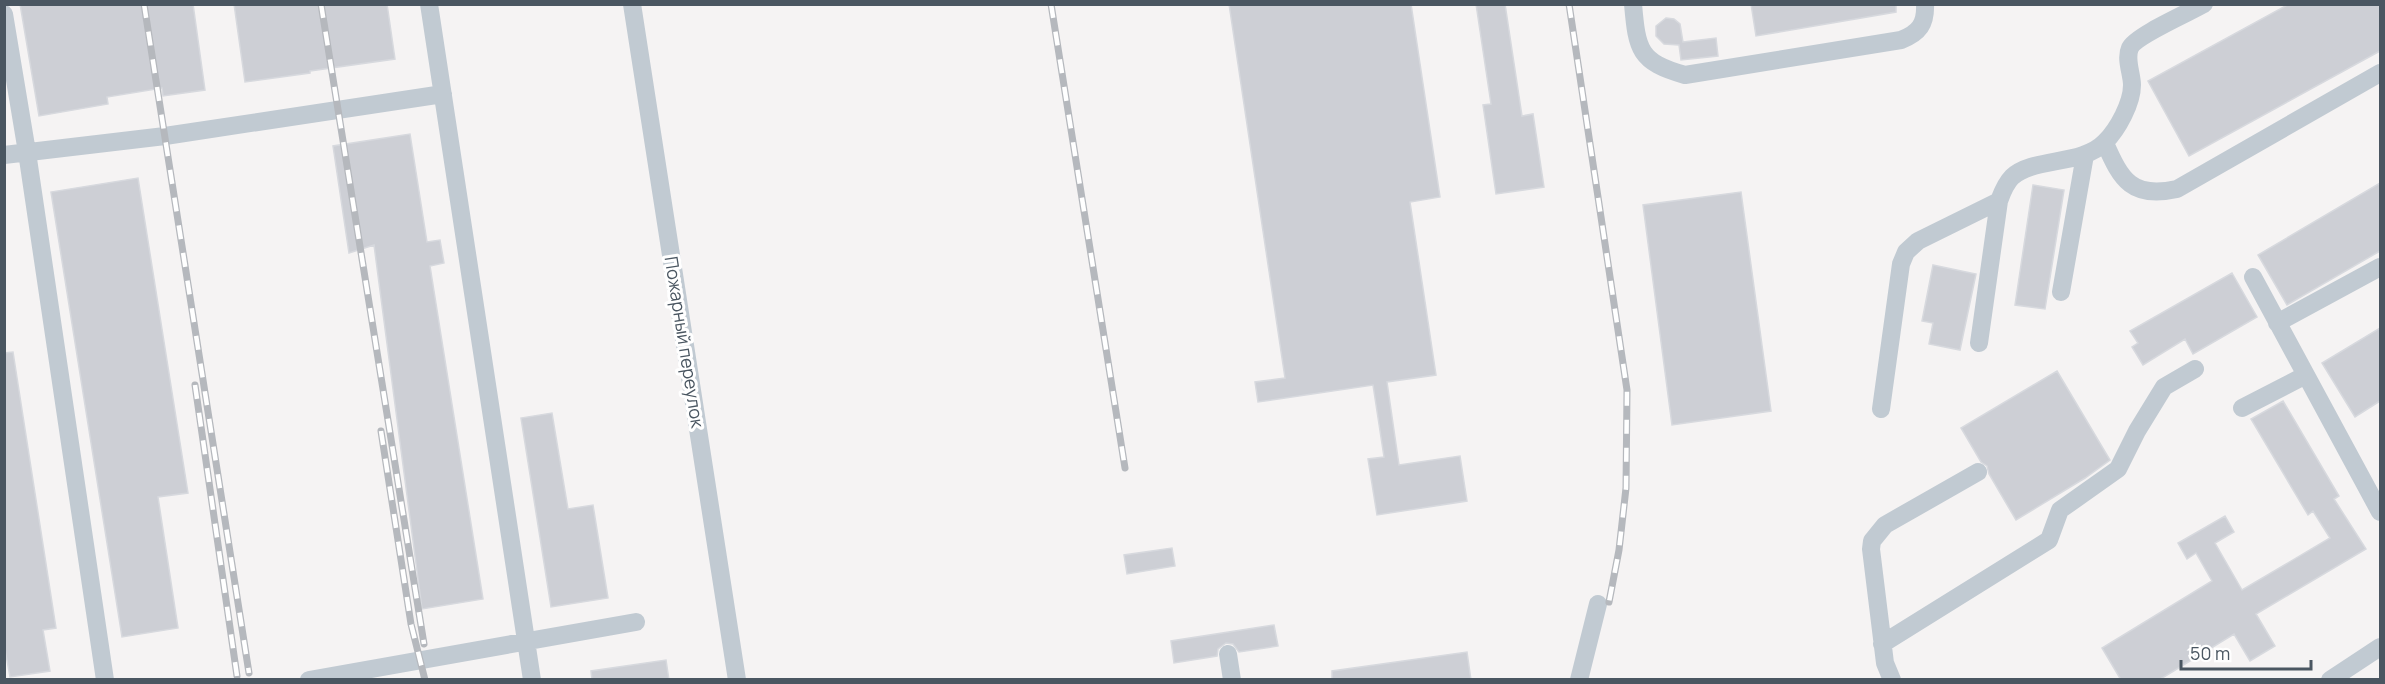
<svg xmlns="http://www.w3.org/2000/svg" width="2385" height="684" font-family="Manrope,sans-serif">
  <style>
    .building { fill: #cdcfd5; stroke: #d7d9de; stroke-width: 1.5 }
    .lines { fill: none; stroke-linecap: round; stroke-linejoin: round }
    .minor { stroke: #c1cad2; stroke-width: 18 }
    .rail-casing { stroke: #b5b8bd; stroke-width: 7 }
    .rail { stroke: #fff; stroke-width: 4.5; stroke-dasharray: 14; stroke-linecap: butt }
    .labels { text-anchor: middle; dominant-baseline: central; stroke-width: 6; stroke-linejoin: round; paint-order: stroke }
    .street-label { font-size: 18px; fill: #4a5661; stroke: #fff }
  </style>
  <rect width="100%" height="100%" fill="#f5f3f3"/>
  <path class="building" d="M20 4H193L205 90 163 96 162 88 107 97 108 104 39 116Z
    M234 4H387L395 59 310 71V73L245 82Z
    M1229 4H1411L1440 197 1410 202 1436 375 1387 382 1399 465 1460 456 1467 501 1377 515 1368 459 1384 457 1373 385 1258 402 1255 382 1285 378Z
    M1476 4H1505L1522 116 1533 114 1544 187 1496 194 1483 105 1491 104Z
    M1751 4H1896V12L1756 36Z
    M2289 4H2380V51L2189 156 2148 81Z
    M1666 18 1674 19 1680 24 1683 42 1716 38 1718 56 1681 60 1679 45 1664 44 1656 36V26Z
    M410 134 427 242 440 240 444 263 430 266 483 599 422 609 374 245 349 253 333 146Z
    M138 178 188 493 158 497 178 628 122 637 51 192Z
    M2380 183V251L2287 305 2258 255Z
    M2033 185 2064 190 2045 309 2015 305Z
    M1741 192 1771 411 1672 425 1643 205Z
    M1933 265 1976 274 1960 350 1929 344 1933 323 1922 321Z
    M2232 273 2257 317 2193 354 2185 339 2143 365 2132 347 2138 343 2130 331Z
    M2380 328V401L2355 417 2322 363Z
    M13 352 56 628 43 630 50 671 10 677 4 644V353Z
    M2057 371 2110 460 2085 478 2016 520 1989 474 1987 466 1981 462 1961 428Z
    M2283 401 2339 496 2334 499 2366 549 2256 614 2275 646 2250 661 2234 634 2159 680H2121L2102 648 2212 581 2196 553 2187 559 2178 543 2225 516 2234 532 2215 543 2242 590 2330 538 2313 511 2308 515 2251 419Z
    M552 413 568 509 593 505 608 598 551 607 521 418Z
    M1172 548 1175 566 1127 574 1124 555Z
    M1274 625 1278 646 1239 652 1233 644 1226 643 1218 649 1217 656 1174 663 1171 641Z
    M1467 652 1471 680H1332V671Z
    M666 660 669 680H592L591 671Z"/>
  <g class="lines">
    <path class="minor" d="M429 4 532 680
      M632 4 737 680
      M1633 4C1637 50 1639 62 1685 75L1901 40C1919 33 1926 24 1925 4
      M4 14 27 152 105 680
      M2105 143C2121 180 2132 199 2177 189L2380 73
      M4 155 165 136 443 94
      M2253 277 2380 512
      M2061 292 2085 155
      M2277 323 2380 267
      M1979 343 1999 201C2002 193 2005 184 2012 177 2033 157 2082 166 2105 142 2118 129 2132 103 2132 85 2132 74 2125 59 2130 48 2135 36 2190 12 2204 4
      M2242 408 2306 375
      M1881 409 1901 264 1906 252 1918 241 1999 201
      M1882 644 2049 540 2060 510 2118 469 2137 431 2164 387 2195 369
      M1228 654 1232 680
      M309 680 636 622
      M1579 680 1598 604
      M1892 680 1885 663 1871 549 1872 541 1885 525 1978 472
      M2330 680 2380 647"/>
    <defs>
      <path id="rail" d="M144 4 249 673
        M321 4 424 644
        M1051 4 1125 468
        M1569 4 1627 390 1626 488 1619 550 1609 602
        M195 385 237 676
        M381 431 411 624 425 680"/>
    </defs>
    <use href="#rail" class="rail-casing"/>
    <use href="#rail" class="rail"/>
  </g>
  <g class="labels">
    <g class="street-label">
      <text transform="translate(685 342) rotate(81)">Пожарный переулок</text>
    </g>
  </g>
  <rect width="2385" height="684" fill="none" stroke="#4a5661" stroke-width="12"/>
  <path d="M2181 660v9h130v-9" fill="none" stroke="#4a5661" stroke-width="3"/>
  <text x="2190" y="660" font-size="18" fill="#4a5661" stroke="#ffffff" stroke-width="4.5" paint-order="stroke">50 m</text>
</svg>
